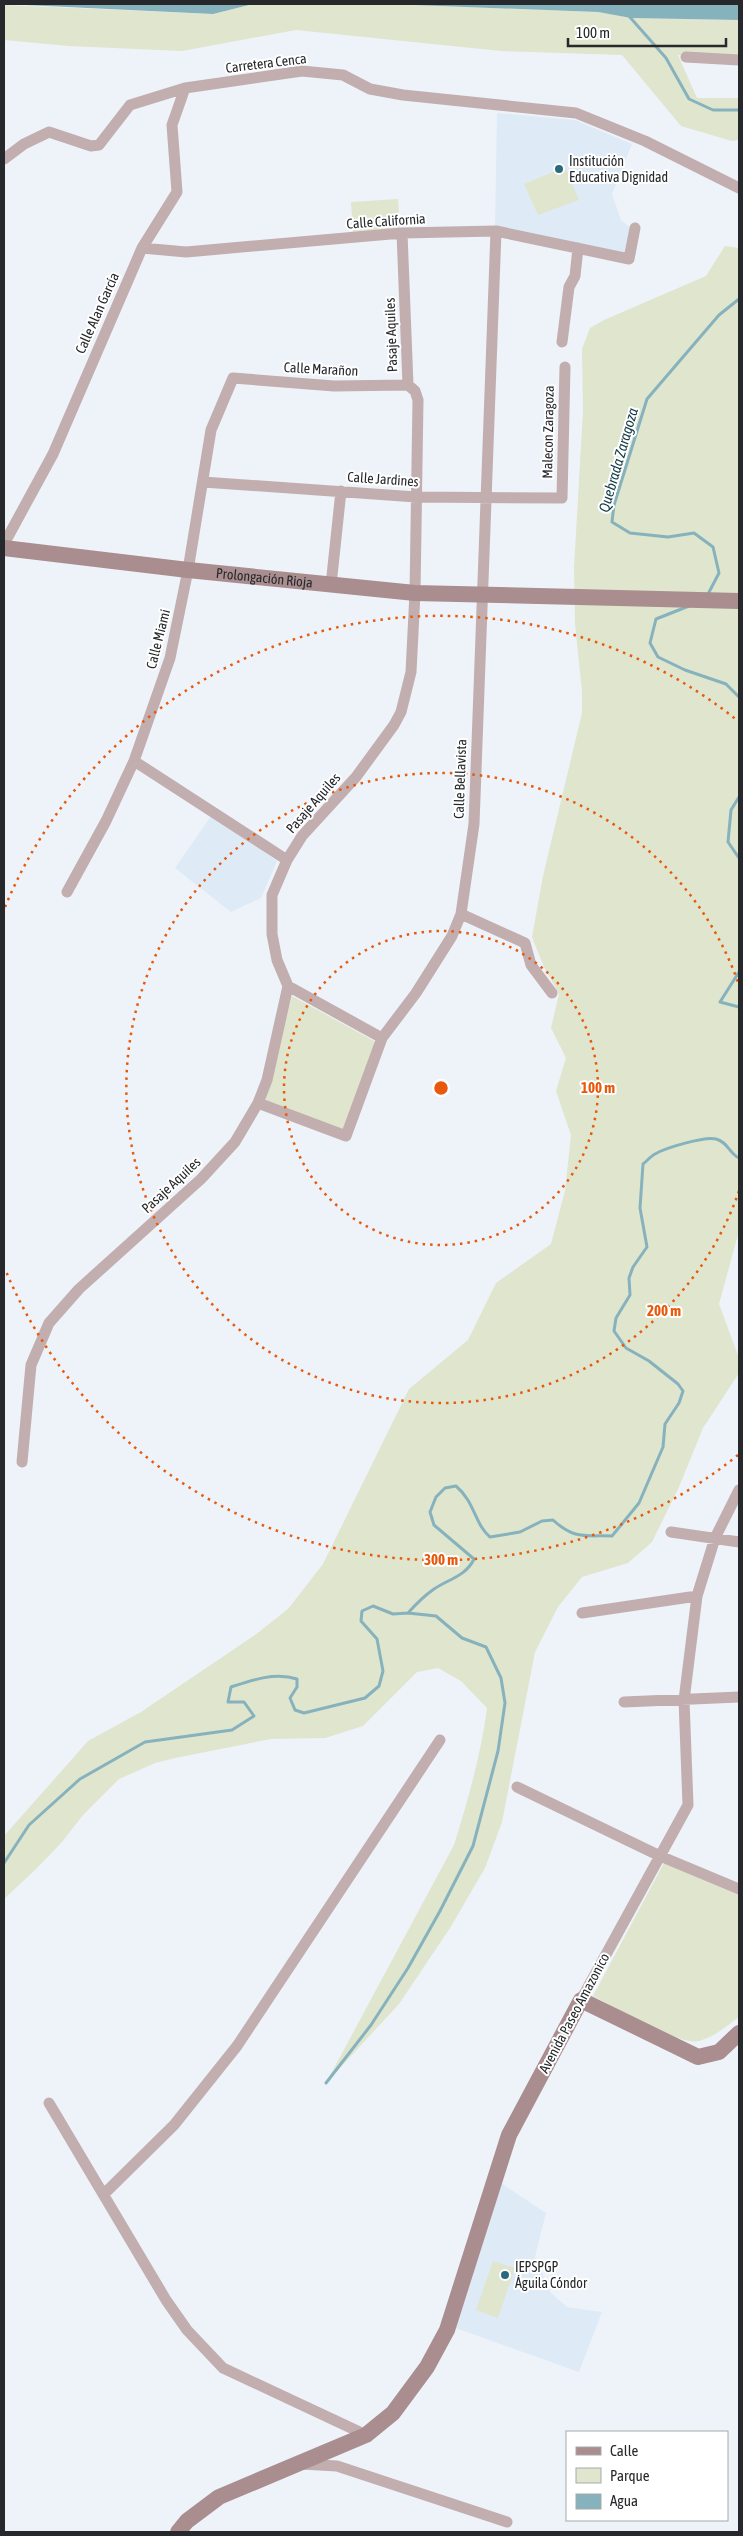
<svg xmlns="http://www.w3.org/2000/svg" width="743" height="2536" font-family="'Asap Condensed',sans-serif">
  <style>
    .built { fill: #dfeaf7 }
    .green { fill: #e0e5ce }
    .water { fill: #86b2bd }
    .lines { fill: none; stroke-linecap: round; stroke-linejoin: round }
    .stream { stroke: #86b2bd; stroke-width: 3 }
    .street { stroke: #c2aeaf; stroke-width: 11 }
    .secondary { stroke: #a98d8f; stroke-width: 16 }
    .ring { fill: none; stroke: #e8590c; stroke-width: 2.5; stroke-dasharray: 2.5 5 }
    .poi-dot { fill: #296a7e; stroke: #fff; stroke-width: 2 }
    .labels { text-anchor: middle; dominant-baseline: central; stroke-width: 4; stroke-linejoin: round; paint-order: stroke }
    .street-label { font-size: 14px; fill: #26282b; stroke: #fff }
    .poi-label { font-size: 14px; fill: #26282b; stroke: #fff; text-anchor: start }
    .water-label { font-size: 15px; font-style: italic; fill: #123c45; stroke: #fff }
    .centre { fill: #e8590c; stroke: #fff; stroke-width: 2.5 }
    .ring-label { font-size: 15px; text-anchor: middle; font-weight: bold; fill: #e8590c; stroke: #fff; stroke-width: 4; stroke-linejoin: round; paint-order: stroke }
  </style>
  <rect width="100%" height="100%" fill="#edf3f9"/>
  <path class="built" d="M497 113 575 120 632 144 612 194 621 220 632 229 626 254 495 226Z
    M211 816 277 861 261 898 231 912 175 868Z
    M498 2181 546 2213 535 2257 551 2293 567 2307 602 2312 579 2372 450 2326Z"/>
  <path class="green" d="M253 4H389L598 12 631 18 739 20V55H678L697 98H739V140L732 141 681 126 622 55 501 51 296 30 182 51 69 46 4 40V5L213 14Z
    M565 167 579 200 538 215 524 184Z
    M398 199 400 229 353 233 351 202Z
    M725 246 739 248V1231L719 1304 739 1358V1373L703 1428 679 1487 652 1542 628 1563 582 1577 558 1607 535 1652 502 1822 485 1868 450 1928 399 2004 326 2083 454 1845C468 1800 481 1755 487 1708L461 1681 438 1668 417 1672 363 1726 325 1738 271 1739 175 1758 155 1763 119 1779 83 1815 62 1842 36 1869 4 1899V1836L88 1741 141 1712 255 1635 288 1609 323 1564 409 1389 468 1340 496 1283 551 1244 565 1191 571 1135 556 1091 566 1058 551 1028 559 994 544 967 532 937 543 876 582 713V691L575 624 574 568 583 411 582 349 590 328 604 320 706 276Z
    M292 996 376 1042 343 1131 265 1101Z
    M664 1863 739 1895V2017C727 2026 714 2037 699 2041 679 2046 613 2006 593 1996Z
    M493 2261 515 2268 498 2318 476 2310Z"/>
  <path class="water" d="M4 4H253L213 14Z
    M389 4H739V20L631 18 598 12Z"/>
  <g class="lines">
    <path class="stream" d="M628 15 666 58 689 99 713 110H739
      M707 596 719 573 713 547 694 533 668 537 630 533 612 522 614 505 647 399 719 315 739 299
      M689 606 656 619 650 643 658 657 685 670 726 684 739 697
      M739 797 731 810 728 842 739 858
      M739 972 720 1002 739 1007
      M4 1863 29 1825 80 1779 145 1742 232 1730 254 1716 244 1702H228L231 1687C252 1680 275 1672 297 1679V1687L290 1698 295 1710 304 1713 365 1698 379 1686 383 1671 377 1639 361 1621 362 1611 373 1606 393 1614 408 1613C416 1604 424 1596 434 1589 449 1579 466 1576 474 1559L434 1525 430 1512 436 1497 445 1488 456 1486C475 1502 475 1525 490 1537L520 1532 542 1521 553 1520C575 1540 585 1535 612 1536L639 1503 663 1447 665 1424 679 1403 683 1391 678 1384 649 1361 626 1348 614 1331 616 1318 630 1295 629 1278 633 1267 647 1247 640 1208 643 1164C647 1161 651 1156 655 1154 665 1148 705 1136 716 1139 728 1142 729 1153 739 1158
      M326 2083 371 2025 408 1968 440 1911 473 1846 498 1751 505 1703 501 1678 486 1647 462 1638 436 1616 408 1613"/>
    <path class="street" d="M686 57 739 60
      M4 159 24 144 49 132 91 146 99 145 130 105 185 88 302 71 343 75 370 89 403 95 576 113 645 141 739 188
      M142 248 186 252 402 233 496 231 629 259 635 228
      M562 342 569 287 575 276 578 248
      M203 482 416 497 562 498 565 367
      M4 544 53 454 142 248 177 192 172 125 185 88
      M331 585 341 491
      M134 761 287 860
      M67 892 106 821 134 761 170 658 188 570 211 430 233 378 334 386 408 385
      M461 914 525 943 531 965 552 993
      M288 986 382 1038
      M258 1103 346 1136 382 1038 416 993 452 936 461 914 474 824 496 231
      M22 1462 31 1365 49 1323 79 1289 201 1179 235 1142 258 1103 267 1080 288 986 277 960 272 934V895L287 860 302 836 356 777 394 725 401 712 411 672 415 593 418 400 415 391 408 385 402 233
      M671 1532 739 1542
      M582 1613 697 1596
      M624 1702 739 1697
      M517 1787 660 1856 739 1889
      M581 2000 688 1805 684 1700 697 1596 715 1538 739 1490
      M49 2103 166 2300 187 2330 223 2368 366 2435
      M104 2194 174 2125 237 2046 440 1740
      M301 2464 337 2466 507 2522"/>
    <g class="secondary">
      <path id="s1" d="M4 548 188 570 415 593 739 601"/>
      <path d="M178 2532 187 2521 219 2497 366 2435 393 2413 427 2367 447 2330 509 2135 581 2000 698 2057 719 2052 739 2033"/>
    </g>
  </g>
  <g class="ring">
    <circle cx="441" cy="1088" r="157"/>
    <path d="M739 1191A315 315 0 1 1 739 985"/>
    <path d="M738 1455A472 472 0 0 1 5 1269M5 907A472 472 0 0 1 738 721"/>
  </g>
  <g class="poi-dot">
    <circle cx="559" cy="169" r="5"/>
    <circle cx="505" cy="2275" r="5"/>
  </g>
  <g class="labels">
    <g class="street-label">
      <text transform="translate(266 63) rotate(-7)">Carretera Cenca</text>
      <text transform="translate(386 221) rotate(-4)">Calle California</text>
      <text transform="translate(97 313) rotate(-66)">Calle Alan García</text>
      <text transform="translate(391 335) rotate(-92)">Pasaje Aquiles</text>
      <text transform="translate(321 369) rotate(3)">Calle Marañon</text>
      <text transform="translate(548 432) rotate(-89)">Malecon Zaragoza</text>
      <text transform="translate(383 479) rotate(4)">Calle Jardines</text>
      <text stroke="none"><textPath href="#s1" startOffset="262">Prolongación Rioja</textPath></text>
      <text transform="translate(158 639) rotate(-76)">Calle Miami</text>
      <text transform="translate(460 779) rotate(-88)">Calle Bellavista</text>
      <text transform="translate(313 803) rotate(-49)">Pasaje Aquiles</text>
      <text transform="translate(171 1185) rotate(-43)">Pasaje Aquiles</text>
      <text transform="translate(574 2013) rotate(-62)">Avenida Paseo Amazonico</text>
    </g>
    <g class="poi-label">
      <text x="569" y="161">Institución<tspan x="569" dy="16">Educativa Dignidad</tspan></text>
      <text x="515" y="2267">IEPSPGP<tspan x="515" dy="16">Águila Cóndor</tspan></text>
    </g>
    <g class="water-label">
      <text transform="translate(618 460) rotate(-74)">Quebrada Zaragoza</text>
    </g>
  </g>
  <circle cx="441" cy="1088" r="8" class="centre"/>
  <g class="ring-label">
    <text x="598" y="1093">100 m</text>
    <text x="664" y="1316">200 m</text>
    <text x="441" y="1565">300 m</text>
  </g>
  <rect width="743" height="2536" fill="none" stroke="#26282b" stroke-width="10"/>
  <rect x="566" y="2431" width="162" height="90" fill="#ffffff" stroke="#a8a9aa"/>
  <rect x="576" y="2447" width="25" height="8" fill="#a98d8f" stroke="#a8a9aa"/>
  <text x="610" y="2456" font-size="15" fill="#26282b">Calle</text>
  <rect x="576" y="2468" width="25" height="15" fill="#e0e5ce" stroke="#a8a9aa"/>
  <text x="610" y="2481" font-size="15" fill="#26282b">Parque</text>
  <rect x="576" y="2494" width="25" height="15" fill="#86b2bd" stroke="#a8a9aa"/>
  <text x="610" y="2506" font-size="15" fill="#26282b">Agua</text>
  <path d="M568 38v8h158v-8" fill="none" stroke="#26282b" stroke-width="2.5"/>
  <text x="576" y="38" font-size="15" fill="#26282b" stroke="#ffffff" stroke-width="4" paint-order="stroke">100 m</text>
</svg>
